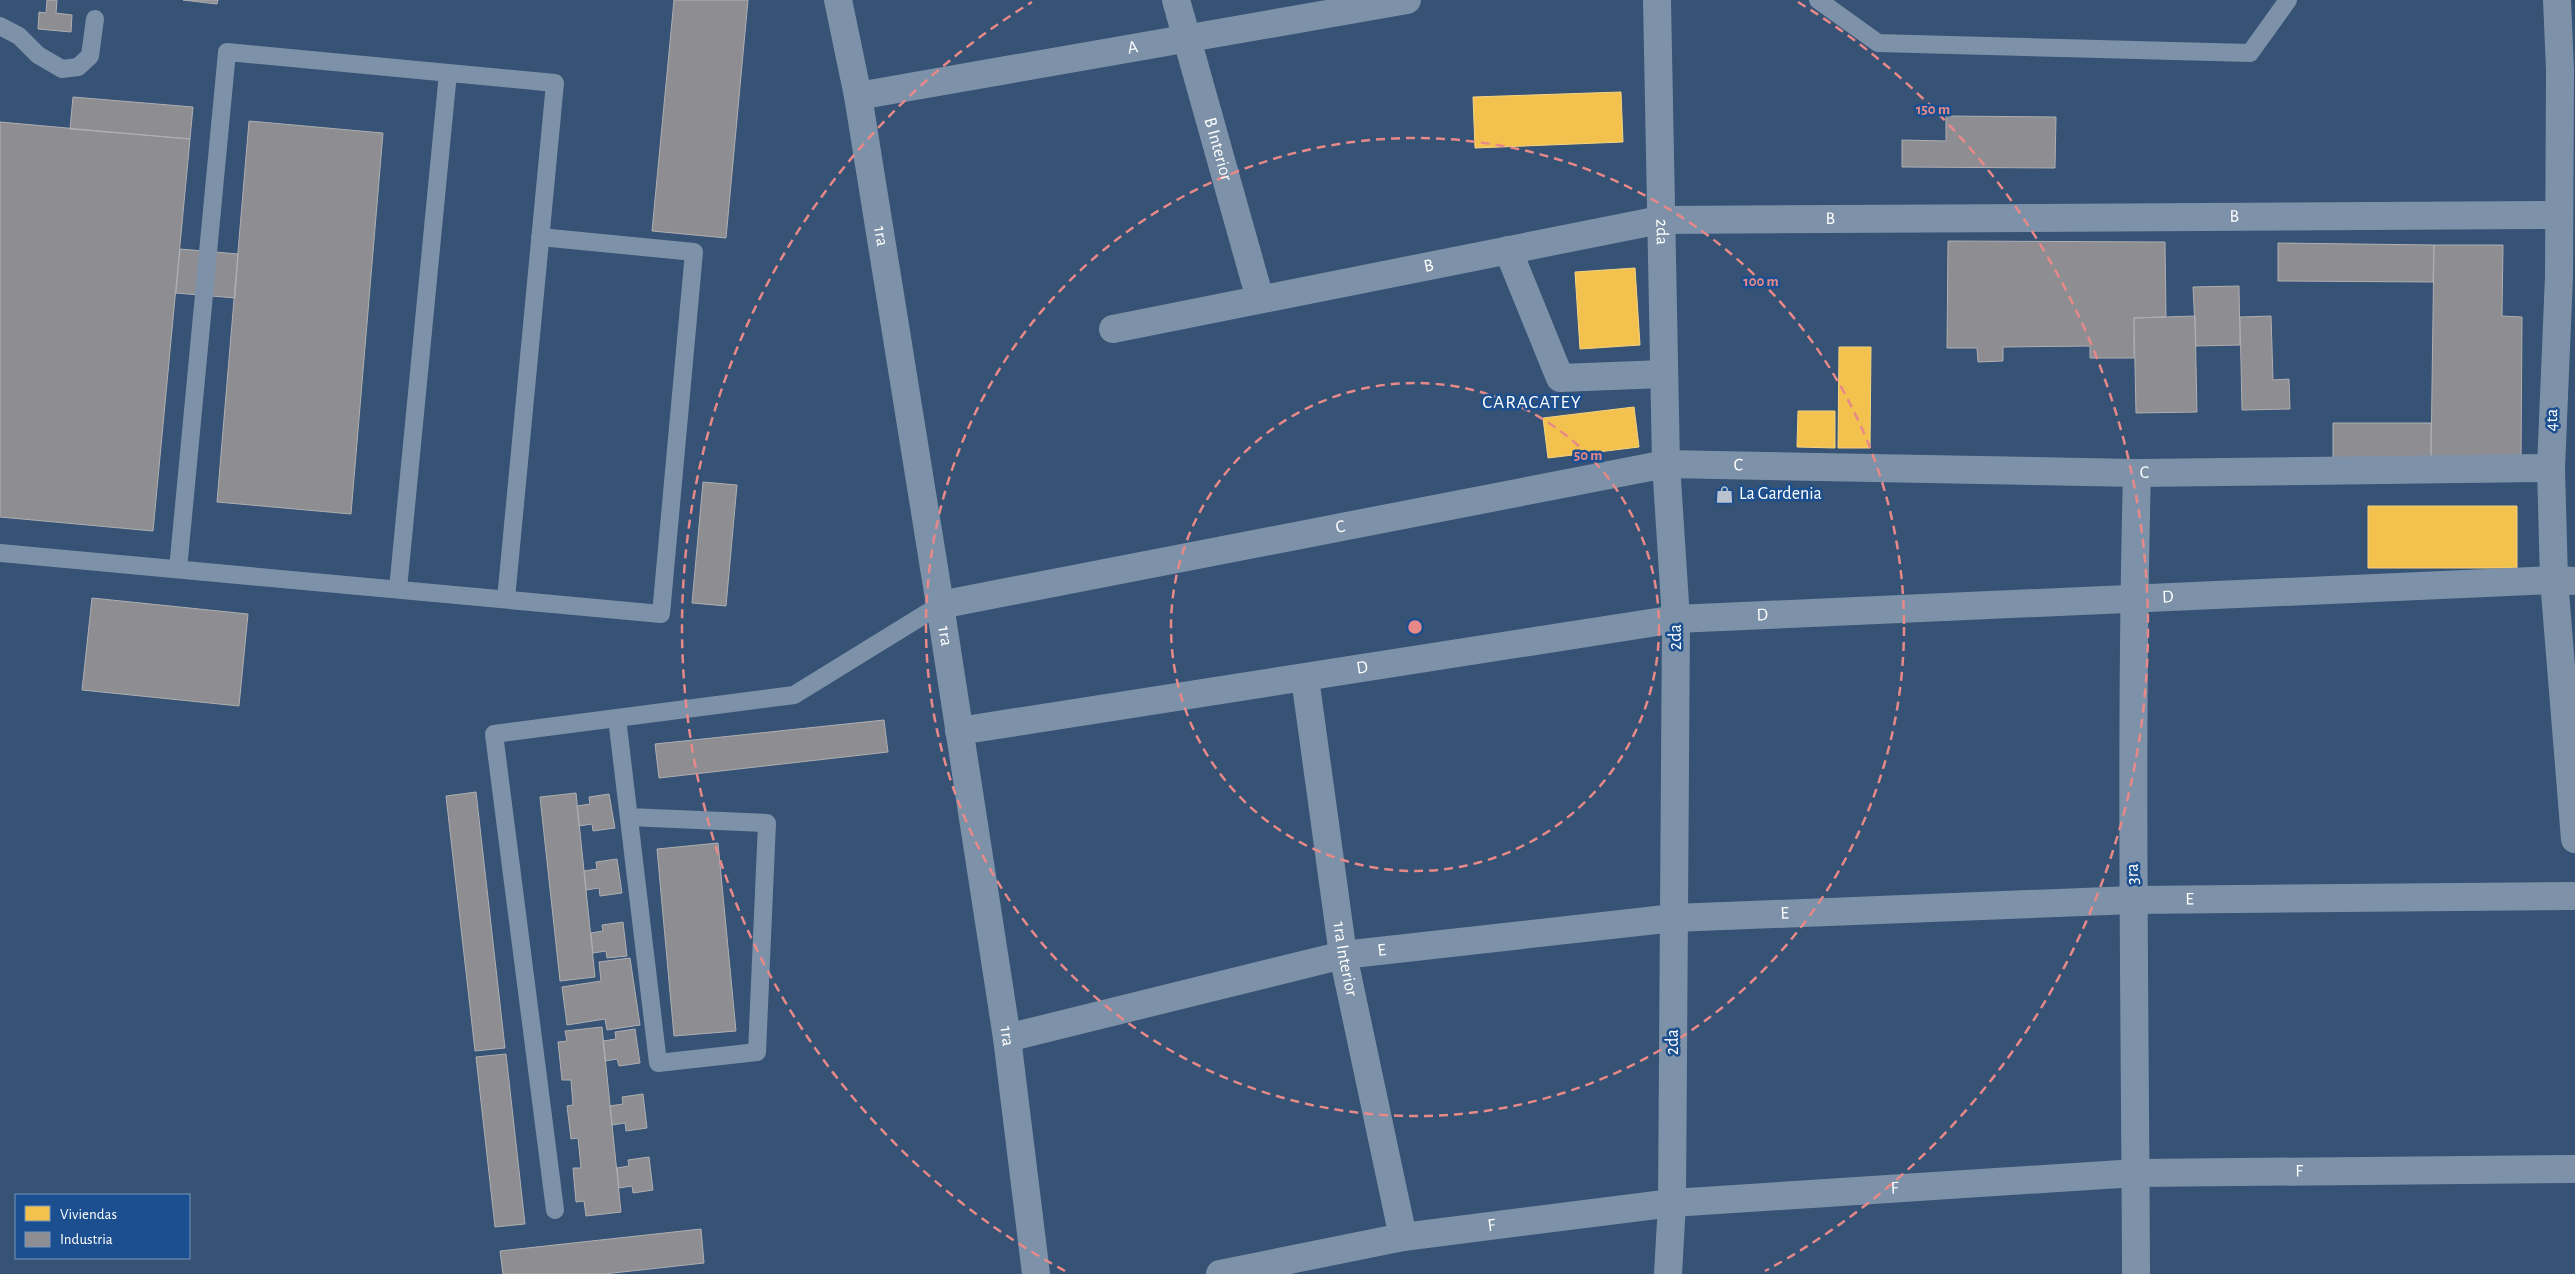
<svg xmlns="http://www.w3.org/2000/svg" width="2575" height="1274" font-family="'Alegreya Sans',sans-serif">
  <style>
    .homes { fill: #f2c14e; stroke: #f6d483 }
    .industry { fill: #8d8d92; stroke: #afafb3 }
    .lines { fill: none; stroke-linecap: round; stroke-linejoin: round }
    .lane { stroke: #7d92a8; stroke-width: 18 }
    .street { stroke: #7d92a8; stroke-width: 28 }
    .ring { fill: none; stroke: #e88989; stroke-width: 2.5; stroke-dasharray: 9 6 }
    .labels { text-anchor: middle; dominant-baseline: central; stroke-width: 5; stroke-linejoin: round; paint-order: stroke }
    .street-label { font-size: 18px; fill: #fff; stroke: #1b4f8f }
    .poi-label { font-size: 18px; fill: #fff; stroke: #1b4f8f; text-anchor: start }
    .neighbourhood-label { font-size: 19px; letter-spacing: 1px; fill: #fff; stroke: #1b4f8f }
    .centre { fill: #e88989; stroke: #1b4f8f; stroke-width: 2.5 }
    .ring-label { font-size: 15px; text-anchor: middle; font-weight: bold; fill: #e88989; stroke: #1b4f8f; stroke-width: 5; stroke-linejoin: round; paint-order: stroke }
  </style>
  <rect width="100%" height="100%" fill="#365274"/>
  <path class="homes" d="M1621 92 1623 142 1475 148 1473 97Z
    M1635 268 1640 345 1580 349 1575 272Z
    M1839 347H1871L1870 448H1838Z
    M1634 407 1639 447 1548 458 1543 418Z
    M1798 411H1835V448L1797 447Z
    M2368 506H2517V568H2368Z"/>
  <path class="industry" d="M47 0H57L56 13 72 15 71 32 38 29 39 12 46 13Z
    M183 0H218L217 4Z
    M674 0H748L726 238 652 231Z
    M73 97 193 107 190 139 70 129Z
    M1946 116 2056 117 2055 168 1902 167V140L1946 141Z
    M249 121 383 133 351 514 217 502Z
    M0 122 190 139 153 531 0 517Z
    M1948 241 2165 242 2166 317 2134 318V358H2090V346L2003 347V361L1978 362 1977 348H1947Z
    M2278 243 2434 245 2433 282 2278 281Z
    M2434 245H2503L2502 316 2522 317 2521 459 2431 458Z
    M180 249 238 254 235 298 176 293Z
    M2239 286 2240 345 2196 346 2193 287Z
    M2195 316 2197 412 2136 413 2134 318Z
    M2271 316 2273 380 2289 379 2290 409 2242 410 2240 317Z
    M2333 423H2431V458H2333Z
    M703 482 737 485 726 606 692 603Z
    M92 598 248 614 239 706 82 690Z
    M884 720 888 752 659 778 655 744Z
    M476 792 505 1048 475 1051 446 796Z
    M576 793 595 977 560 981 540 797Z
    M609 794 615 828 593 831 592 824 579 826 577 806 590 804 589 797Z
    M718 843 736 1031 674 1036 657 849Z
    M617 859 622 893 600 896 599 888 586 890 584 871 597 869 596 862Z
    M623 922 627 956 607 958 606 951 593 953 591 933 603 931 602 925Z
    M630 958 640 1025 607 1030 605 1019 567 1025 562 987 601 981 599 962Z
    M602 1027 621 1212 586 1216 584 1201 576 1202 573 1168H581L578 1138 571 1139 567 1106 573 1105 571 1080H562L558 1042 567 1041 565 1031Z
    M635 1029 640 1063 619 1066 617 1059 605 1061 603 1041 616 1039 615 1032Z
    M506 1054 525 1224 495 1227 476 1057Z
    M643 1094 647 1128 626 1131 625 1123 612 1125 610 1106 623 1104 622 1097Z
    M649 1157 653 1190 633 1193 632 1186 619 1188 617 1168 629 1166 628 1160Z
    M701 1229 704 1263 604 1274H503L500 1251Z"/>
  <g class="lines">
    <path class="lane" d="M1818 0 1878 43 2250 53 2288 0
      M0 26 19 36 38 55 62 69 78 67 90 56 95 19
      M0 553 661 614 694 252 540 237
      M178 569 227 52 555 83 506 599
      M398 589 448 73
      M617 718 658 1063 757 1052 767 823 629 817
      M555 1210 494 734 794 695 940 605"/>
    <g class="street">
      <path id="s1" d="M838 0 858 96 940 605 1007 1038 1036 1274"/>
      <path id="s2" d="M1176 0 1260 299"/>
      <path id="s3" d="M1657 0 1666 464 1676 619 1672 1203 1668 1274"/>
      <path d="M2557 0 2560 70 2559 276 2551 468 2554 580 2575 839"/>
      <path id="s4" d="M858 96 1407 0"/>
      <path d="M1508 250 1560 378 1663 374"/>
      <path id="s5" d="M1113 329 1660 220 2558 215"/>
      <path id="s6" d="M940 605 1666 464 2137 473 2551 468"/>
      <path id="s7" d="M1305 678 1343 955 1403 1237"/>
      <path id="s8" d="M959 731 1676 619 2554 580 2575 581"/>
      <path id="s9" d="M1007 1038 1343 955 1674 918 2133 900 2575 896"/>
      <path id="s10" d="M1220 1274 1403 1237 1672 1203 2136 1173 2575 1169"/>
      <path d="M2136 1274C2135 1007 2130 740 2137 473"/>
    </g>
  </g>
  <g class="ring">
    <circle cx="1415" cy="627" r="244"/>
    <circle cx="1415" cy="627" r="489"/>
    <path d="M1065 1271A733 733 0 0 1 1032 2M1798 2A733 733 0 0 1 1765 1271"/>
  </g>
  <defs>
    <symbol id="shop-bare" viewBox="-9 -9 18 18"><path d="M-5-2.5h2.3a2.7 3.5 0 0 1 5.4 0H5L5.5 6h-11ZM-1.5-2.5h3a1.5 2.3 0 0 0-3 0Z" fill="#b9c2ce" stroke="#1b4f8f" stroke-width="2.5" paint-order="stroke"/></symbol>
  </defs>
  <g fill-rule="evenodd">
    <use href="#shop-bare" x="1712" y="482" width="25" height="25"/>
  </g>
  <g class="labels">
    <g class="street-label">
      <text stroke="none"><textPath href="#s4" startOffset="279">A</textPath></text>
      <text stroke="none"><textPath href="#s2" startOffset="155">B Interior</textPath></text>
      <text stroke="none"><textPath href="#s5" startOffset="1132">B</textPath></text>
      <text stroke="none"><textPath href="#s5" startOffset="728">B</textPath></text>
      <text stroke="none"><textPath href="#s3" startOffset="232">2da</textPath></text>
      <text stroke="none"><textPath href="#s1" startOffset="240">1ra</textPath></text>
      <text stroke="none"><textPath href="#s5" startOffset="322">B</textPath></text>
      <text transform="translate(2552 420) rotate(-88)">4ta</text>
      <text stroke="none"><textPath href="#s6" startOffset="812">C</textPath></text>
      <text stroke="none"><textPath href="#s6" startOffset="1218">C</textPath></text>
      <text stroke="none"><textPath href="#s6" startOffset="408">C</textPath></text>
      <text stroke="none"><textPath href="#s8" startOffset="1218">D</textPath></text>
      <text stroke="none"><textPath href="#s8" startOffset="812">D</textPath></text>
      <text stroke="none"><textPath href="#s1" startOffset="645">1ra</textPath></text>
      <text transform="translate(1676 637) rotate(-90)">2da</text>
      <text stroke="none"><textPath href="#s8" startOffset="408">D</textPath></text>
      <text transform="translate(2133 874) rotate(-90)">3ra</text>
      <text stroke="none"><textPath href="#s9" startOffset="1195">E</textPath></text>
      <text stroke="none"><textPath href="#s9" startOffset="790">E</textPath></text>
      <text stroke="none"><textPath href="#s9" startOffset="385">E</textPath></text>
      <text stroke="none"><textPath href="#s7" startOffset="284">1ra Interior</textPath></text>
      <text stroke="none"><textPath href="#s1" startOffset="1050">1ra</textPath></text>
      <text transform="translate(1673 1042) rotate(-90)">2da</text>
      <text stroke="none"><textPath href="#s10" startOffset="1086">F</textPath></text>
      <text stroke="none"><textPath href="#s10" startOffset="681">F</textPath></text>
      <text stroke="none"><textPath href="#s10" startOffset="276">F</textPath></text>
    </g>
    <g class="poi-label">
      <text x="1739" y="494">La Gardenia</text>
    </g>
    <g class="neighbourhood-label">
      <text x="1532" y="402">CARACATEY</text>
    </g>
  </g>
  <circle cx="1415" cy="627" r="8" class="centre"/>
  <g class="ring-label">
    <text x="1933" y="114">150 m</text>
    <text x="1761" y="286">100 m</text>
    <text x="1588" y="460">50 m</text>
  </g>
  <rect x="15" y="1194" width="175" height="65" fill="#1b4f8f" stroke="#7695bc"/>
  <rect x="25" y="1206" width="25" height="15" fill="#f2c14e" stroke="#7695bc"/>
  <text x="60" y="1219" font-size="15" fill="#ffffff">Viviendas</text>
  <rect x="25" y="1232" width="25" height="15" fill="#8d8d92" stroke="#7695bc"/>
  <text x="60" y="1244" font-size="15" fill="#ffffff">Industria</text>
</svg>
